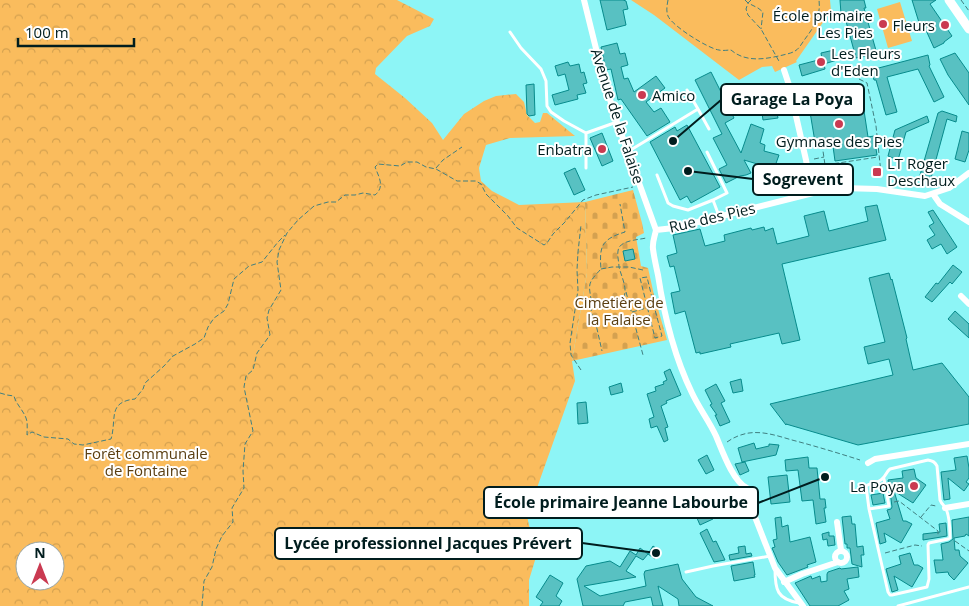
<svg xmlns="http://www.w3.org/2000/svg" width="969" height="606" font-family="'Open Sans',sans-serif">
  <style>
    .forest { fill: url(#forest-crowns); fill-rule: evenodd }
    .cemetery { fill: url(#cemetery-stones) }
    .green { fill: #fabc5d }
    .building { fill: #58c1c2; stroke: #078b8c }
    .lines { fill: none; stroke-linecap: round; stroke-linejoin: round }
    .path { stroke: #407f80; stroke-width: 1; stroke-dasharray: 5 2.5; stroke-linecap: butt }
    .service { stroke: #fff; stroke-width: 3 }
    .minor { stroke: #fff; stroke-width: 6 }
    .secondary { stroke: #fff; stroke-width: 9 }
    .poi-dot { fill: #ca3a51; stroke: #fff; stroke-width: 2 }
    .labels { text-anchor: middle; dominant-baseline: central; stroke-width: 4; stroke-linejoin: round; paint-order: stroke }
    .poi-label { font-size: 15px; fill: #001d1e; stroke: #fff; text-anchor: end }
    .street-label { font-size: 15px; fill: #001d1e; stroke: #fff }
    .park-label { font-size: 15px; fill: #5a3e11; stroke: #fff }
    .leader { fill: none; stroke: #001d1e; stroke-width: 2 }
    .callout-dot { fill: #001d1e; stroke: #fff; stroke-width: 2 }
    .callout { fill: #fff; stroke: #001d1e; stroke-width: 2 }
    .callout-label { font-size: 16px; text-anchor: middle; font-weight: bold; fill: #001d1e }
  </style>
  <defs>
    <pattern id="forest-crowns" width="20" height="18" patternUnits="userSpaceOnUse" patternTransform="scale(1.25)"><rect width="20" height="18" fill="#fabc5d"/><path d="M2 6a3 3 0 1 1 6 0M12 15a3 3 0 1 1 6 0" fill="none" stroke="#d4a150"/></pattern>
    <pattern id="cemetery-stones" width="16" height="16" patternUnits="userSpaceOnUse" patternTransform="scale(1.25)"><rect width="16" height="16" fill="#fabc5d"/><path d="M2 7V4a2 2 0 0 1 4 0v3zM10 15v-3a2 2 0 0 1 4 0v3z" fill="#d4a150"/></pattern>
  </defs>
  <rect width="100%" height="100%" fill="#8df5f6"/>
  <path class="forest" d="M0 0H397L434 19 430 26 407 36 376 68 375 74 405 98 432 123 443 140 464 114 484 101 496 96 516 94 524 102 527 115 535 123 540 122 543 113H547L575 136 510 138 486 145 479 168 481 181 492 191 519 205 585 202 587 273 572 361 575 381 527 516 536 557 529 580V606H0ZM25 551H55V581H25Z"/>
  <path class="cemetery" d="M633 190 642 223 644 233 636 237 641 266 648 268 654 295 667 340 572 361 587 273 585 202Z"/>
  <path class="green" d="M631 0H830L831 11 796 61 797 62 775 72 772 66 762 67 739 80 654 15Z
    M900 2 912 41 888 48 877 9Z"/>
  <path class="building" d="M600 0H623L626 1 628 9 623 10 626 25 607 30Z
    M840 0H864L866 8H864L877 54 856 58 844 14H841Z
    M912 0H936L930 4 952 36 944 42V43L934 48 925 28 921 29Z
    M617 43 620 54 625 53 628 65 621 67 624 79 628 78 634 92 656 76 665 88 646 102 654 112 661 108 670 122 647 136 621 99 618 100 611 69 606 70 601 47Z
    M834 50 837 60 824 64 825 69 802 76 799 65 822 59 821 53Z
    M955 53 969 73V105L948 75 940 59Z
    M928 55 930 65 929 66 944 97 934 102 918 69 887 77 897 112 886 115 876 80H874L871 70Z
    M568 62 570 66 579 64 581 73 584 72 587 83 583 84 586 93 577 95 578 99 555 105 552 95 569 90 565 74 558 76 555 66Z
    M711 72 734 118 725 123 741 153 751 124 764 129 760 143 765 145 764 151 779 155 774 169 744 160 751 173 746 175 740 176 726 183 719 169 727 165 713 138 722 134 695 80Z
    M534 84 535 115 529 116 527 114 526 85Z
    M764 85 769 105 775 104 778 118 763 120 761 106 748 109 753 102 750 88Z
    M863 104 868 137 874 136 877 155 835 161 832 139 815 142 810 112Z
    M942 111 957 116 956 122 947 119 931 178 920 175 938 113Z
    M927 116 929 122 906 132 898 160 888 156 895 130Z
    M687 125 720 187 691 203 687 196 680 200 650 142 675 127 677 131Z
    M962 131 969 133V150L965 162 955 159Z
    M602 133 613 161 602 166 590 138Z
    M575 168 585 190 574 195 564 173Z
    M877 205 886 240 782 264 800 340 782 344 779 333 730 344 731 347 700 354V352L696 353 685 311 675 314 671 293 680 291 674 266 670 267 667 256 677 253 673 235 700 229 705 246 725 241 724 235 751 228 752 230 764 227 765 231 773 228 777 244 809 236 804 216 824 211 829 231 868 221 865 207Z
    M933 210 957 247 947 254 941 244 932 249 927 240 935 235 929 226 934 223 928 212Z
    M633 249 635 259 625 261 623 251Z
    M953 265 962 272 952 284 950 282 932 302 925 297 936 283 938 284Z
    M889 273 891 280 892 279 907 338 906 339 913 370 942 363 969 397V424L858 445 786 424V425L770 404 893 375 889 359 868 364 864 347 885 342 869 278Z
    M955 311 969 324V338L948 319Z
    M670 369 681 395 666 401 667 403 661 406 668 427 665 428 668 440 664 442 657 426 651 428 649 419 654 417 647 394 656 391 655 387 664 384 663 382 667 380 664 372Z
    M741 379 743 391 733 393 730 382Z
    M621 383 623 392 611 395 609 387Z
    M716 384 725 401 721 403 730 422 720 426 715 415H717L710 405 712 404 705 390Z
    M586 402 588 423 578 424 577 403Z
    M754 443 756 449 769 446V444L779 445 776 455 742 462 738 448Z
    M707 455 714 470 706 474 698 460Z
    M967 456 969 468V478L966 482 969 484 964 491 948 478 950 499 944 500 941 472 956 470 954 458Z
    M808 457 809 468H817L820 499H825L826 508H824L826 522 816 524 813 500 802 501 798 470 786 471 785 460Z
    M745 462 749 471 740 475 735 464Z
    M914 469 916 478 926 485 913 503 894 491 903 521H906L912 524 901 543 884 533 886 542 880 544 876 523 890 519 887 510 891 509 892 507 890 491H894L889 488 888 480 903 478 902 471Z
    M787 475 790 502 771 504 768 477Z
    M883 493 885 503 873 505 871 495Z
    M706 503 713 519 700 525 693 509Z
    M851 516 852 524H855L857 547 863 546 864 555H861L862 567 852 564 850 548H847V544H845L842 517Z
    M781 517 782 527 788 525 790 542 810 537 816 562 807 565 808 567 787 575 778 562 772 548 775 547 773 540 777 539 775 518Z
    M969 517V536L966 534 965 536 954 538 955 550H959L960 556 968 563 954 580 949 575 948 572 936 573 934 560H943L941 544 949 542 953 539 952 520Z
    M946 523 947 536 923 540V534L940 532 939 524Z
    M707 529 713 542 716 541 725 560 714 562 700 533Z
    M829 532V536H834L835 545 828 546 827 539 823 540 822 534Z
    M653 546 660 551 655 559 648 554 643 560 636 556 626 571 636 577 584 586 600 596 646 586 644 574 645 571 678 564 682 579 696 597 713 606H679L678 599 658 586 663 606H653L651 597 625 602 623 606H583L577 579 586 566 610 561 620 567 630 551 636 555 640 548 648 554Z
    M745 546 746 554 751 553 752 556 730 560 729 555 739 553 738 547Z
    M910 553 914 565H918L923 568 912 587 894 576 898 590 892 592 886 569 901 564 899 556Z
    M753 562 755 575H754L755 577 734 581 731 566Z
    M858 567 859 577 847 579 849 589 844 591 849 600 838 606H810L795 583 811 576 812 579 820 576 821 582 827 581V574L828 572 840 568 841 569Z
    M550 575 563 583 556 596 562 601 559 606H540L543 602 536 597Z"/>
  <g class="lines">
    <path class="path" d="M668 0C667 5 666 11 668 16 672 26 709 49 719 50 723 51 728 50 731 50 746 63 766 59 783 55 787 54 792 53 795 51 799 49 802 43 805 39 814 27 821 16 819 0
      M745 0 748 3 746 9 748 15 761 29 780 63
      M751 0 748 3 758 8 763 12 761 29
      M961 0 969 11
      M859 79 867 83 876 126 881 173
      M829 142 822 144 825 165 878 157
      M814 159 824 157
      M825 166 828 175
      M436 168 443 160 462 147
      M601 269 612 267H619C621 275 625 283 625 290 626 301 614 309 604 309 600 309 596 307 592 305 589 284 586 285 601 269 599 246 602 239 625 232L620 204
      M643 270 629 267H619C619 262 617 256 618 251 619 240 638 240 646 238
      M626 292 643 355
      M592 306C590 311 592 316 595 320L602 351
      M632 312 654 306 647 277 640 278 655 338 662 336 654 306
      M581 370 571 355 570 343 578 290 577 270 578 252 581 225
      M0 393 7 395 14 396C16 404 23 410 26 418 28 423 27 429 27 435L32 432 44 437 68 439 74 444 83 445 111 439C117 419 107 402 135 399L143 389 145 383 164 366 173 356 195 344 204 338 208 327 214 318 224 311 228 304 234 279 249 266 262 262 278 242 285 235
      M727 442C734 437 742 434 749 433 764 431 778 436 792 440 815 446 838 453 860 460
      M894 502 899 501 938 531V535
      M921 517 931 505 936 506
      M955 541 969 551
      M885 553 915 545 922 546
      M202 606 204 581 212 567 216 549 222 536 233 522 232 508 244 488 243 471 245 444 253 431 244 387 246 376 253 370 257 353 270 335 267 318 269 310 281 290 277 262 279 250 287 233 298 220 314 206 328 202H336L345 195H355L363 193 375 195C385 187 379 177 375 167L378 164 400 166 407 162H417L426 167 436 169 457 181H476L481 184 486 194 508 216 517 228 544 245 547 243 553 234 565 222 583 200 596 195 633 187"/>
    <path class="service" d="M510 32 521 48 541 69 546 81 547 106 551 112 564 121 586 133 617 122
      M698 109 709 129
      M586 133V168
      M629 151 698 109 687 90
      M707 152 727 193 713 200
      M657 175 668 203 673 206 688 210 713 200 719 216
      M928 460C933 461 935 462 937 466L940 500C941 503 943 505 945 507 950 515 950 529 950 538L948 539 929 543 928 545 929 579 927 587 892 595H890L888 592 869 509 866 486C870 483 878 483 882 479 886 476 886 472 890 469Z
      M869 509 889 506 884 479
      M775 569C775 590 777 599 799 603
      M686 572 713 566 770 556
      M898 606 969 587"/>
    <path class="minor" d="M584 0 603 77 617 122 656 230
      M784 70 789 85 806 160 809 178 806 186 808 194
      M809 178 816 184 820 191
      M933 194 940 204 969 222
      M656 230C655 236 652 242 653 249 654 257 656 266 658 275 664 315 674 356 692 393 699 408 709 421 716 436 722 450 733 482 747 488L756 510 755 517 775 568 803 606
      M656 230 674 228 825 190 842 188 877 189 925 196 949 188 969 173
      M961 296 969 304
      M868 463 875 459 969 444
      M945 508 969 504
      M837 522 841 550
      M835 557a6 6 0 1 1 12 0a6 6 0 1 1-12 0Z
      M784 582 802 574 838 562"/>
    <path class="secondary" d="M949 0 969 29"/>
  </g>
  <g class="poi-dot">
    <circle cx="883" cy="24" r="5"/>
    <circle cx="945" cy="25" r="5"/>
    <circle cx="821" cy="62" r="5"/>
    <circle cx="642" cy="95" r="5"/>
    <circle cx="839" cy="124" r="5"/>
    <circle cx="602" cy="149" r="5"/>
    <rect x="872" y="167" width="10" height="10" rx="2.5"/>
    <circle cx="914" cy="486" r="5"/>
  </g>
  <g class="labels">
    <g class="poi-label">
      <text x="873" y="15">École primaire<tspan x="873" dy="17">Les Pies</tspan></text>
      <text x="935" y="25">Fleurs</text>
      <text x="831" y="53" text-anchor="start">Les Fleurs<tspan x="831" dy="17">d'Eden</tspan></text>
      <text x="652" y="95" text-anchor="start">Amico</text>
      <text x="839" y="141" text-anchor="middle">Gymnase des Pies</text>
      <text x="592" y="149">Enbatra</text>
      <text x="887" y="163" text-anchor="start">LT Roger<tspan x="887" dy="17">Deschaux</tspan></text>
      <text x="904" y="486">La Poya</text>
    </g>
    <g class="street-label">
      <text transform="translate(618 116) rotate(72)">Avenue de la Falaise</text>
      <text transform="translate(712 217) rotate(-13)">Rue des Pies</text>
    </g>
    <g class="park-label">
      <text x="619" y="302">Cimetière de<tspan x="619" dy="17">la Falaise</tspan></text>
      <text x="146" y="453">Forêt communale<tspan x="146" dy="17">de Fontaine</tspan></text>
    </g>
  </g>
  <path class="leader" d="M673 141L721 100M688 171L753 179M825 477L758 503M656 553L582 543"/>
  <g class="callout-dot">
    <circle cx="673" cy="141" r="5"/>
    <circle cx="688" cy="171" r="5"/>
    <circle cx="825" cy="477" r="5"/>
    <circle cx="656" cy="553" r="5"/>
  </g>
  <g class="callout">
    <rect x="721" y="84" width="143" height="31" rx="5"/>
    <rect x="753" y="164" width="100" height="31" rx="5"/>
    <rect x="484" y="487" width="274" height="31" rx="5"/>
    <rect x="275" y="528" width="307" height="31" rx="5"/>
  </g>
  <g class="callout-label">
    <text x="792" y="105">Garage La Poya</text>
    <text x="803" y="185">Sogrevent</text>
    <text x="621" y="508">École primaire Jeanne Labourbe</text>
    <text x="428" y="549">Lycée professionnel Jacques Prévert</text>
  </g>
  <g transform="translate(40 566)"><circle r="24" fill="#ffffff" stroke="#99a5a5"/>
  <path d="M0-4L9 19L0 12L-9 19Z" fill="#ca3a51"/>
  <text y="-8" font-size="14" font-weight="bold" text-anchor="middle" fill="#001d1e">N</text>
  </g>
  <path d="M18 38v8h116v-8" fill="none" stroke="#001d1e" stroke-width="2.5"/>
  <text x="25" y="38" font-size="15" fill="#001d1e" stroke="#ffffff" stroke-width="4" paint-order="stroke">100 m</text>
</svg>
